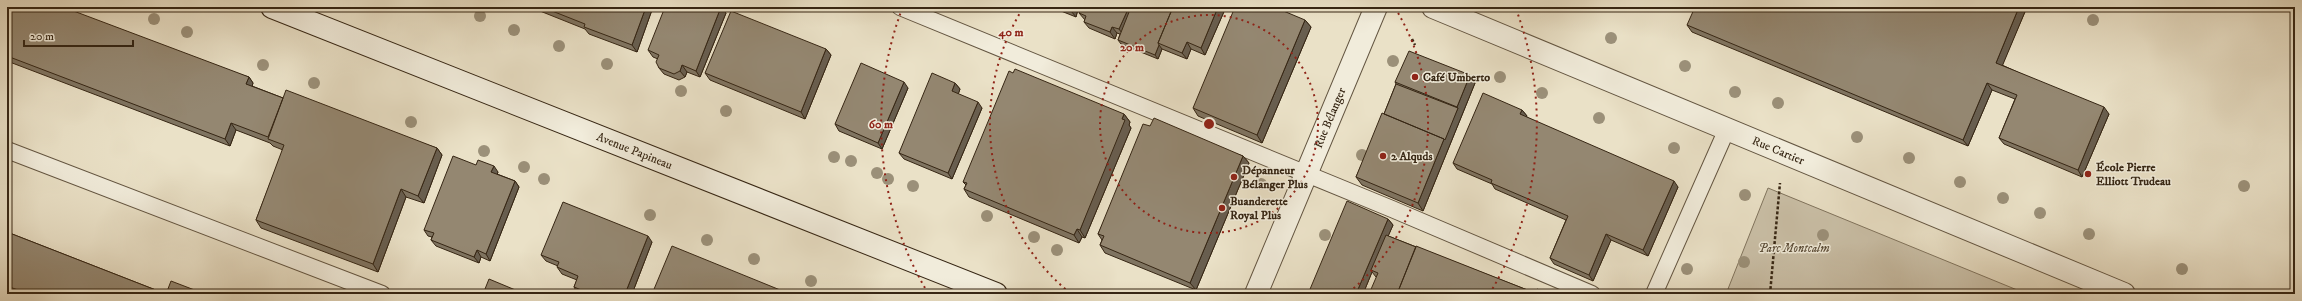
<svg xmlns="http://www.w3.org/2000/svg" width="2302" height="301" font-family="'IM FELL DW Pica',serif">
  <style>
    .green { fill: #cbc1a9; stroke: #80745e }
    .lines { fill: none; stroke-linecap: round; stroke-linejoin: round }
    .service-casing { stroke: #635541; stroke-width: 18 }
    .minor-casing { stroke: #635541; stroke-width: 24 }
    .tertiary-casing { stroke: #635541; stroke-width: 24 }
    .secondary-casing { stroke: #362614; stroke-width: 24 }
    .path { stroke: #362614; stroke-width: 2.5; stroke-dasharray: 3 2; stroke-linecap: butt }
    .service { stroke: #f1ecdb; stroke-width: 16 }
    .minor { stroke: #f1ecdb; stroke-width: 22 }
    .tertiary { stroke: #f1ecdb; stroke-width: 22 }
    .secondary { stroke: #f1ecdb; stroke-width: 22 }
    .tree { fill: #9b9079 }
    .wall { fill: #7f7461; stroke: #362614 }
    .shaded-wall { fill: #685e4f; stroke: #362614 }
    .building { fill: #948771; stroke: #362614 }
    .ring { fill: none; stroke: #8f2418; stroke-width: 2; stroke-dasharray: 2 4 }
    .poi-dot { fill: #8f2418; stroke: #f1ecdb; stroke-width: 1.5 }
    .labels { text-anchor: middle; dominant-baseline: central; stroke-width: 3; stroke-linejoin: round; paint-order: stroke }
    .poi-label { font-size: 12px; font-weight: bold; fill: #362614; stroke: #f1ecdb; text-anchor: start }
    .street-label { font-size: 12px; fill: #362614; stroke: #f1ecdb }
    .park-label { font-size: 12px; font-style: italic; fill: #5b4d39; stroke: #f1ecdb }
    .centre { fill: #8f2418; stroke: #f1ecdb; stroke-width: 2 }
    .ring-label { font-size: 12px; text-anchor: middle; font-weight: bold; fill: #8f2418; stroke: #f1ecdb; stroke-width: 3; stroke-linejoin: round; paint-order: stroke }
  </style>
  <rect width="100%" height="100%" fill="#eae1c7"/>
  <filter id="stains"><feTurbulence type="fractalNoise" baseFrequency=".005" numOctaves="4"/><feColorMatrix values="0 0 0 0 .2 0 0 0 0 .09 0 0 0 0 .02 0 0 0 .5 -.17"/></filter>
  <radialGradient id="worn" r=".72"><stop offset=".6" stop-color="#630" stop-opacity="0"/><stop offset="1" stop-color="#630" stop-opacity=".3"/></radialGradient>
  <path class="green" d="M1768 188 2027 294H1726Z"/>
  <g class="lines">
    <defs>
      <path id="service" d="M900 7 1392 209 1592 294
        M7 150 382 294
        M1654 294 1727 129"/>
      <g id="minor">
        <path id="s1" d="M1433 7 2124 294"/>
      </g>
      <g id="tertiary">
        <path id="s2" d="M1256 294 1376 7"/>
      </g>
      <g id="secondary">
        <path id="s3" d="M272 7 996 294"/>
      </g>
    </defs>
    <use href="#service" class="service-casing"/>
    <use href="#minor" class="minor-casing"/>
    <use href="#tertiary" class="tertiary-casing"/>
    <use href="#secondary" class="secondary-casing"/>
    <path class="path" d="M1412 39 1415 45
      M1770 294 1780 183"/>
    <use href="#service" class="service"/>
    <use href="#minor" class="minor"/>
    <use href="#tertiary" class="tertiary"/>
    <use href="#secondary" class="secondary"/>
  </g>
  <g class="tree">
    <circle cx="480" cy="16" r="6"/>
    <circle cx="154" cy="19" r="6"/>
    <circle cx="2093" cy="20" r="6"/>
    <circle cx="514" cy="30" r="6"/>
    <circle cx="187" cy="32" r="6"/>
    <circle cx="1611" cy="38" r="6"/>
    <circle cx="559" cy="46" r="6"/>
    <circle cx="1393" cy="61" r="6"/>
    <circle cx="607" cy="64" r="6"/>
    <circle cx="263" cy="65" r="6"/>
    <circle cx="1685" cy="66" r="6"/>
    <circle cx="1500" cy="77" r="6"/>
    <circle cx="314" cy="83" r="6"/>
    <circle cx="681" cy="91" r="6"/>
    <circle cx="1735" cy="92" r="6"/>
    <circle cx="1542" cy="93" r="6"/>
    <circle cx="1778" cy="103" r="6"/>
    <circle cx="726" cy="111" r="6"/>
    <circle cx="1599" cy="118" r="6"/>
    <circle cx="411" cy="122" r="6"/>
    <circle cx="1857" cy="137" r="6"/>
    <circle cx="1674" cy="148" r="6"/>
    <circle cx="484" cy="151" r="6"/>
    <circle cx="1362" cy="155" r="6"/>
    <circle cx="834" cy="157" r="6"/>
    <circle cx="1909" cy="158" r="6"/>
    <circle cx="851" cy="161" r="6"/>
    <circle cx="524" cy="167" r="6"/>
    <circle cx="877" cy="173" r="6"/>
    <circle cx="544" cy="179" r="6"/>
    <circle cx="888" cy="179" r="6"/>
    <circle cx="1960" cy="182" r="6"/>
    <circle cx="1261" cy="184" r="6"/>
    <circle cx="913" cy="186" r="6"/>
    <circle cx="2244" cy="186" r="6"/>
    <circle cx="1745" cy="195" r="6"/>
    <circle cx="2003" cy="198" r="6"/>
    <circle cx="2040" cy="213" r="6"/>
    <circle cx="650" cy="215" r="6"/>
    <circle cx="987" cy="216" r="6"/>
    <circle cx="2089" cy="234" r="6"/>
    <circle cx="1325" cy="235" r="6"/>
    <circle cx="1823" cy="235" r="6"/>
    <circle cx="1034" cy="237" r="6"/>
    <circle cx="707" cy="240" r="6"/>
    <circle cx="1057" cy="250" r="6"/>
    <circle cx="754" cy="259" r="6"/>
    <circle cx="1744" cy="262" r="6"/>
    <circle cx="1687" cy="269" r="6"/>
    <circle cx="2182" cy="269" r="6"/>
    <circle cx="811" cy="281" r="6"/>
  </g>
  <path class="wall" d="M7 7 249 77 253 83 252 86 283 98 437 148 442 155 424 203 406 197 378 272 261 228 256 220 283 150 273 146 270 143 236 130 230 146 7 61Z
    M530 7H653L637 52 589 34 585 29Z
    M1051 7H1226L1205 55 1191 49 1187 59 1162 49 1158 59 1121 44 1118 40 1120 34 1117 33 1115 39 1089 28 1084 22 1085 20 1079 13 1081 10 1078 9 1076 17Z
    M2027 7 2002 65 2109 114 2082 177 2004 144 1999 138 2015 99 1992 90 1968 146 1692 32 1687 25Z
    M726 13 700 77 687 72 685 77 679 80 664 74 659 68 658 59 653 57 648 50Z
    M1305 20 1311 27 1262 143 1198 116 1193 108Z
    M826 49 831 55 805 119 710 80 705 73Z
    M1395 82 1475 83 1423 211 1362 185 1356 177 1384 114 1396 84Z
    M955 83 960 89 958 94 982 108 952 179 904 159 899 153Z
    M908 88 882 149 839 131 835 124Z
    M1522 110 1527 116 1526 117 1678 187 1648 256 1611 240 1593 281 1554 264 1550 258 1566 220 1495 189 1492 184 1457 169 1453 163Z
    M1124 114 1130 122 1129 125 1131 128 1085 238 1082 237 1079 243 969 197 964 189 966 185 963 182Z
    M1150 126 1243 156 1249 163 1196 290 1105 253 1100 245 1102 240 1098 234Z
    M476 165 498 172 497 174 515 181 519 187 490 261 481 257 479 263 436 246 431 240 432 237 428 236 424 230Z
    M1388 219 1393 225 1388 236 1535 293 1376 277 1372 272 1363 294H1308Z
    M7 232 166 294H205H16L7 290Z
    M652 242 632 294H578L574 287 577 280 562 274 557 267 558 266 546 261 541 255Z"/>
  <path class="shaded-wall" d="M646 7H653L637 52 632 45Z
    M721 7H722L726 13 700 77 696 71Z
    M1072 7H1077L1078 9 1076 17 1071 11Z
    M1129 7H1136L1124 36 1119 29Z
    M1218 7H1226L1205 55 1201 48Z
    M2019 7H2027L2001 69 1996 63Z
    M1305 20 1311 27 1262 143 1257 135Z
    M1112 27 1117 33 1115 39 1110 32Z
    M1187 42 1191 49 1187 59 1182 53Z
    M1159 45 1162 49 1158 59 1155 55Z
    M826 49 831 55 805 119 801 112Z
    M682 65 687 72 685 77 680 71Z
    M1470 75 1475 83 1423 211 1418 203 1444 139 1458 108 1457 107Z
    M249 77 253 83 251 90 246 84Z
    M904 82 908 88 882 149 878 143Z
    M955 83 960 89 957 98 952 91Z
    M1987 83 1992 90 1968 146 1963 140Z
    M978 102 982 108 952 179 948 173Z
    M2104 107 2109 114 2082 177 2078 170Z
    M1522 110 1527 116 1525 121 1520 114Z
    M1124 114 1130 122 1129 125 1131 128 1085 238 1080 230Z
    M231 123 236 130 230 146 225 139Z
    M437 148 442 155 424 203 418 196Z
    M1243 156 1249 163 1196 290 1190 283Z
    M494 166 498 172 496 178 491 172Z
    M515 181 519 187 490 261 486 254Z
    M1674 181 1678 187 1648 256 1643 250Z
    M401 189 406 197 378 272 373 264Z
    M1388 219 1393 225 1373 271 1371 270 1372 272 1363 294H1356Z
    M1077 229 1082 237 1079 243 1074 235Z
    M1606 234 1611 240 1593 281 1589 275Z
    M648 236 652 242 632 294H625Z
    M477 250 481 257 479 263 474 257Z"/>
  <path class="building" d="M7 7H63L249 77 246 84 283 98 268 137 231 123 225 139 7 56Z
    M542 7H646L632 45 584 27 585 24Z
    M665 7H721L696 71 682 65 680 71 674 74 659 68 656 62 659 55 648 50Z
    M1062 7H1072L1071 11Z
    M1082 7H1129L1119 29 1112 27 1110 32 1084 22 1086 16 1079 13Z
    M1131 7H1173L1158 43 1159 45 1155 55 1118 40Z
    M1173 7H1218L1201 48 1187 42 1182 53 1158 43Z
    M1235 7H1274L1305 20 1257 135 1193 108Z
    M1695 7H2019L1996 63 2104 107 2078 170 1999 138 2017 95 1987 83 1963 140 1687 25Z
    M731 11 826 49 801 112 705 73Z
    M1409 51 1470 75 1457 107 1395 82Z
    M861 63 904 82 878 143 835 124Z
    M1015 69 1124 114 1122 119 1125 120 1080 230 1077 229 1074 235 964 189 967 183 963 182 1009 71 1013 73Z
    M932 73 955 83 952 91 978 102 948 173 899 153Z
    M1396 84 1458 108 1445 140 1444 139 1384 114Z
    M286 90 437 148 418 196 401 189 373 264 256 220 284 145 268 139Z
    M1483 93 1522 110 1520 114 1674 181 1643 250 1606 234 1589 275 1550 258 1568 216 1491 183 1492 180 1453 163Z
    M1382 113 1444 139 1418 203 1356 177Z
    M1154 118 1243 156 1190 283 1100 245 1104 236 1098 234 1143 124 1150 126Z
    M453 156 476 165 478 160 494 166 491 172 515 181 486 254 477 250 474 257 431 240 434 233 424 230Z
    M1347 201 1388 219 1356 294H1308Z
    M563 202 648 236 625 294H591L574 287 578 276 557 267 559 262 541 255Z
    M7 232 166 294 171 281 205 294H29L7 286Z
    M1386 235 1416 247 1397 294H1369L1378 273 1371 270Z
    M672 246 790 294H652Z
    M1416 246 1535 293 1537 289 1550 294H1397Z
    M489 279 525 294H483Z"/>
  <g class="ring">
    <circle cx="1209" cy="124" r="109"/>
    <path d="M1070 293A219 219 0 0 1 1023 8M1395 8A219 219 0 0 1 1348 293"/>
    <path d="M928 293A328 328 0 0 1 902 9M1516 9A328 328 0 0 1 1490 293"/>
  </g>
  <g class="poi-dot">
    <circle cx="1415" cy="77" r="4"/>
    <circle cx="1383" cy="156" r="4"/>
    <circle cx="2088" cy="174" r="4"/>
    <circle cx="1234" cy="177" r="4"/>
    <circle cx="1222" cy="208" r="4"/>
  </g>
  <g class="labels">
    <g class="poi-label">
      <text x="1423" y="77">Café Umberto</text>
      <text x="1391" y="156">2 Alquds</text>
      <text x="2096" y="167">École Pierre<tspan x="2096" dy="14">Elliott Trudeau</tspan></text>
      <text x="1242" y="170">Dépanneur<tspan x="1242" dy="14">Bélanger Plus</tspan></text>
      <text x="1230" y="201">Buanderette<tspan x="1230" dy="14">Royal Plus</tspan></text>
    </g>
    <g class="street-label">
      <text stroke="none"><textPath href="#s2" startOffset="191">Rue Bélanger</textPath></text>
      <text stroke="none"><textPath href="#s3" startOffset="390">Avenue Papineau</textPath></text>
      <text stroke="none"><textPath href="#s1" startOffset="374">Rue Cartier</textPath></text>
    </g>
    <g class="park-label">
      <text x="1794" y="248">Parc Montcalm</text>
    </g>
  </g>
  <circle cx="1209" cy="124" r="6" class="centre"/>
  <g class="ring-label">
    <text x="1011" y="36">40 m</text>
    <text x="1132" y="51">20 m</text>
    <text x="881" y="128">60 m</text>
  </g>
  <rect width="2302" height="301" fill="none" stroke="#eae1c7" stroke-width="24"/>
  <rect x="8" y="8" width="2286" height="285" fill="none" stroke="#362614" stroke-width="2"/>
  <rect x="12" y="12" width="2278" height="277" fill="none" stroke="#362614"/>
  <path d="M24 40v6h109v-6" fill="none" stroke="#362614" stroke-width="2"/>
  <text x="30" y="40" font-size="12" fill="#362614" stroke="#f1ecdb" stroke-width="3" paint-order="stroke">20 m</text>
  <rect width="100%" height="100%" filter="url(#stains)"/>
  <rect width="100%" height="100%" fill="url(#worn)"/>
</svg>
